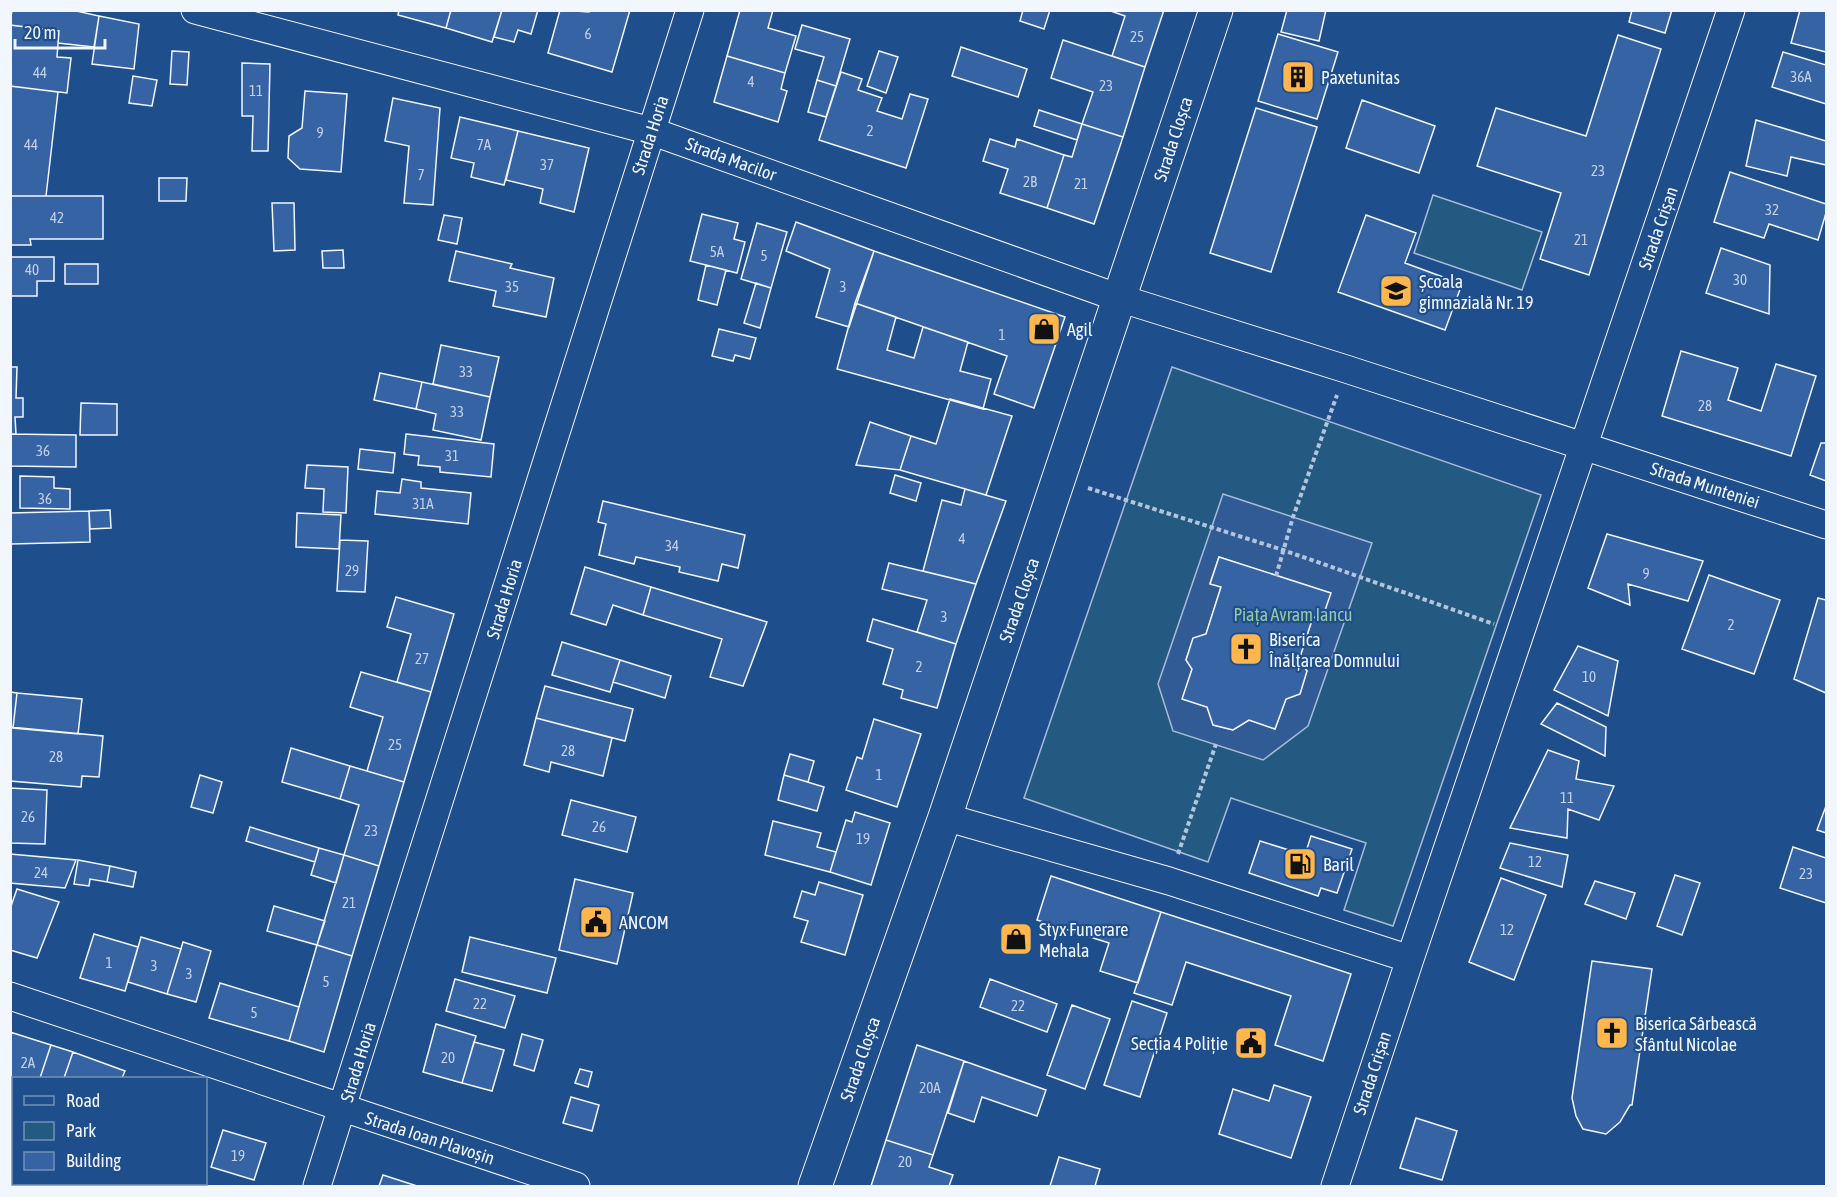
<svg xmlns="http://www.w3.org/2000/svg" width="1837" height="1197" font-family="'Asap Condensed',sans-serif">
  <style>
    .green { fill: #245a82; stroke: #a8bbd7; stroke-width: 1.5 }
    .parking { fill: #305b95; stroke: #a8bbd7; stroke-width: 1.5; fill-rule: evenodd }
    .building { fill: #3563a3; stroke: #f2f6ff; stroke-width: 1.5 }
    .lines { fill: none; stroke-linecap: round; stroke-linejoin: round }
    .minor-casing { stroke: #f2f6ff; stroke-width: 29 }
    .primary-casing { stroke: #f2f6ff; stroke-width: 35 }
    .path { stroke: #b3c4dc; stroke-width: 4; stroke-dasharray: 4.5 3; stroke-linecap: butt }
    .minor { stroke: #1f4e8c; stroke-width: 27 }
    .primary { stroke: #1f4e8c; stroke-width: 33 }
    .labels { text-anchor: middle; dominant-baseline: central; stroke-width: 4.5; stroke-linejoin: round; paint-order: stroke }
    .number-label { font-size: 15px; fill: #c3d1e8 }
    .poi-label { font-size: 18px; fill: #f2f6ff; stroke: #1f4e8c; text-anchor: start }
    .street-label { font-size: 18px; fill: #f2f6ff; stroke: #1f4e8c }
    .park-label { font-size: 18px; fill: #97c8a6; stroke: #1f4e8c }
  </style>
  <rect width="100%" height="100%" fill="#1f4e8c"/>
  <path class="green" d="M1433 195 1542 232 1522 290 1414 253Z
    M1172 367 1541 495 1393 926 1344 910 1366 843 1231 798 1208 862 1024 798Z"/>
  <path class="parking" d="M1223 494 1372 543 1308 726 1263 760 1173 731 1158 684ZM1219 557 1330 593 1322 619 1313 617 1299 660 1307 671 1300 694 1286 699 1275 729 1249 720 1233 730 1214 725 1207 707 1183 699 1192 669 1186 660 1193 639 1206 634 1221 587 1210 583Z"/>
  <path class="building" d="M12 10H72L99 16 94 47 58 43 59 31 10 25Z
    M399 10H451L446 28 398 15Z
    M451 10H502L492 42 446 28Z
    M502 10H538L531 34 518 30 514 42 494 37Z
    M560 10 589 12V10H630L612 72 548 53Z
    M740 10H773L768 28 796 36 785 73 727 56Z
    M1023 10H1050L1044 29 1020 21Z
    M1108 10H1164L1145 67 1112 56 1125 16Z
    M1287 10H1326L1319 41 1281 32Z
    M1632 10H1672L1665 33 1629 22Z
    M1800 10H1826V52L1791 43Z
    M99 16 139 24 134 69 92 64Z
    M10 25 59 31 57 57 71 58 67 93 10 86Z
    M802 25 850 39 836 86 817 80 824 57 795 49Z
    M1278 34 1338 52 1317 119 1258 101Z
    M1618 35 1661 49 1589 275 1540 259 1561 193 1477 166 1496 108 1586 136Z
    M1063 40 1145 67 1123 137 1082 124 1093 92 1051 78Z
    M961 47 1027 69 1018 97 952 76Z
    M172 51 189 52 187 85 170 84Z
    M879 51 898 57 886 93 867 86Z
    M1783 52 1826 65V104L1772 87Z
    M727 56 785 73 781 89 787 91 778 122 714 102Z
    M242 63 270 64 268 151H252L253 116H242Z
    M841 72 862 79 858 90 882 98 877 111 902 119 910 94 928 99 906 168 819 140Z
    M133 76 157 80 152 106 129 103Z
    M817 80 836 86 826 117 808 112Z
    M10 86 58 92 46 196H10Z
    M305 91 347 94 341 172 300 169 288 158 289 136 302 128Z
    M393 98 440 108 433 205 404 203 409 146 385 141Z
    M1362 100 1435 126 1419 173 1346 148Z
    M1256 108 1317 127 1271 272 1210 253Z
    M1039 110 1082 124 1077 140 1034 126Z
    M460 117 518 131 504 185 471 177 474 163 451 158Z
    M1756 120 1826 141V165L1791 157 1787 176 1746 166Z
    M1082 124 1123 137 1094 224 1047 208 1064 155 1072 157Z
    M518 131 589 148 574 212 540 203 543 189 506 180Z
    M990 139 1015 147 1017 139 1064 155 1047 208 1000 193 1008 169 983 161Z
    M1730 172 1826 204V213L1818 240 1769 224 1764 238 1714 222Z
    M159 178H187L186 201H159Z
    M10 196H103V239H30L31 245H10Z
    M272 203H294L295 250 274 251Z
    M702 214 738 223 734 239 745 242 737 273 690 261Z
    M444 215 462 218 457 244 438 240Z
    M1366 215 1416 233 1405 263 1462 284 1445 330 1338 292Z
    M796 222 874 251 849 327 816 317 830 269 786 251Z
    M757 223 787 232 771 288 741 279Z
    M1721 248 1770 265 1769 314 1706 293Z
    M343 250 344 268H323L322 251Z
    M456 251 512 264 510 268 554 278 546 317 493 306 496 291 449 281Z
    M874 251 1065 317 1034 408 994 394 1007 356 855 303Z
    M10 257H54V281H37V296H10Z
    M65 264H98V284H65Z
    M706 265 726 270 717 305 698 300Z
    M756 283 771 288 760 328 744 323Z
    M855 303 896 317 887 350 914 358 923 327 968 342 960 371 991 379 983 409 837 369Z
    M719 329 756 338 750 359 735 355 733 361 712 356Z
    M441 345 499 357 490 397 433 384Z
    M1681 351 1738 368 1728 400 1761 411 1776 364 1816 376 1791 456 1662 416Z
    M10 367H17L16 398H23V417H15L16 434H10Z
    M380 373 422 382 416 409 374 400Z
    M422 382 490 397 481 440 433 430 436 414 416 409Z
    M950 399 1012 416 986 495 900 470 911 436 936 444Z
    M81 403 117 404V435H80Z
    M870 422 911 436 900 470 856 465Z
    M10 434 76 435V467L10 466Z
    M406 434 494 444 491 477 440 472V467L418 465 419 456 404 454Z
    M1821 443H1826V481L1810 475Z
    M360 449 395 453 393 473 358 469Z
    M307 465 348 467 346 513 323 512 324 489 305 488Z
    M895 475 921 483 916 501 890 493Z
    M20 476 54 477V488L70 489V509L20 508Z
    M402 479 421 482V488L471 493 468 524 375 514 377 491 400 493Z
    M965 489 1006 501 976 584 923 571 942 500 961 505Z
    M603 501 745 535 738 568 722 564 718 581 679 572 680 567 636 557 634 564 599 555 606 524 598 522Z
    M110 510 111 528 90 529 89 511Z
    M89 511 90 542 11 544 10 513Z
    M297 513 341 515 339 549 296 547Z
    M1607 534 1703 561 1688 601 1628 584 1630 605 1588 588Z
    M340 540 368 541 365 592 337 591Z
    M1219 557 1331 593 1322 619 1313 617 1299 660 1307 671 1300 694 1286 699 1275 729 1249 720 1233 730 1213 725 1207 707 1182 699 1192 669 1186 660 1193 638 1206 634 1221 587 1210 584Z
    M889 563 976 584 956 644 917 632 927 600 882 589Z
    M585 567 651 587 643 615 613 605 606 625 571 614Z
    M1709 575 1780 600 1754 674 1682 649Z
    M651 587 767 622 743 686 710 677 722 639 643 615Z
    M396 597 454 614 431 692 397 682 411 634 387 627Z
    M1818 598 1826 600V693L1794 679Z
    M873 619 956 644 937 708 901 698 903 690 883 684 893 649 867 641Z
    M562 642 620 660 610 692 552 675Z
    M1578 646 1618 661 1608 716 1554 690Z
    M620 660 671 676 665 698 613 682Z
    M361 672 431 692 404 782 367 771 383 717 350 707Z
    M545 686 633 709 625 741 536 718Z
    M10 692 17 693 13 728 10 727Z
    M17 693 82 699 78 734 13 728Z
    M1557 703 1606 727 1605 756 1541 724Z
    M536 718 612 738 603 776 551 762 549 772 524 765Z
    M874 719 921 734 897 807 846 790 857 757 862 759Z
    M10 727 103 736 99 777 82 776 81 787 10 781Z
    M291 748 350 766 340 799 282 782Z
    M1548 750 1579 761 1576 779 1614 786 1599 820 1568 809 1567 838 1510 828Z
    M790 754 814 761 808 782 784 775Z
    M350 766 404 782 379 866 344 855 359 805 340 799Z
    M200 775 222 782 213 813 191 807Z
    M784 775 824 787 817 811 778 800Z
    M10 788 47 790 45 844 10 843Z
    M571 800 636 817 627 852 562 835Z
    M1826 806V833L1817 830Z
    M855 812 890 823 871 885 830 872 846 820 852 822Z
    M773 821 821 833 817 847 836 852 830 872 765 855Z
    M250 827 319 848 315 862 246 841Z
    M1311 836 1352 849 1337 893 1321 888 1318 896 1249 873 1260 841 1305 855Z
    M1510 843 1568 855 1562 887 1500 868Z
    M1793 847 1826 858V903L1780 888Z
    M319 848 344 855 336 883 311 875Z
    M10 854 76 860 65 888 10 883Z
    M344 855 379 866 352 956 317 945Z
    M78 860 110 866 107 882 90 879 89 886 74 884Z
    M110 866 136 872 133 887 107 882Z
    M1675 875 1700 883 1682 935 1657 926Z
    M1051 876 1161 912 1138 983 1100 971 1109 943 1037 920Z
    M1501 878 1546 895 1514 980 1469 962Z
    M575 879 633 893 617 964 559 950Z
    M1595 881 1635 893 1626 919 1585 904Z
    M819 882 863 895 845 955 801 942 808 921 794 917 802 891 815 895Z
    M17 889 59 902 37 958 10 950V909Z
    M274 906 325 921 317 945 267 931Z
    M1161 912 1351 974 1323 1061 1275 1045 1291 996 1186 962 1172 1005 1134 993Z
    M94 934 138 947 125 991 80 978Z
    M141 937 181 949 167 994 128 982Z
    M470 937 556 958 547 993 462 972Z
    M183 942 211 951 196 1002 167 994Z
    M317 945 352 956 324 1052 289 1041Z
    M1592 961 1652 969 1632 1105H1630L1620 1122 1606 1134 1583 1129 1576 1116 1572 1098Z
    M455 979 515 996 505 1028 446 1011Z
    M990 979 1057 1004 1047 1032 980 1007Z
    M220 983 299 1007 289 1041 209 1018Z
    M1132 1001 1167 1013 1140 1097 1104 1085Z
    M1072 1005 1110 1019 1085 1089 1047 1075Z
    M436 1024 476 1036 462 1083 423 1072Z
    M10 1032 51 1045 40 1078H10Z
    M522 1034 543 1040 534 1071 514 1065Z
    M474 1042 504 1050 492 1091 462 1083Z
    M51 1045 73 1052 64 1078H40Z
    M917 1045 964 1061 933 1155 886 1140Z
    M73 1052 125 1071 122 1078H64Z
    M964 1061 1046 1090 1037 1116 982 1097 974 1122 948 1113Z
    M580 1069 592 1072 588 1087 575 1083Z
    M1274 1085 1311 1097 1291 1158 1219 1134 1233 1089 1269 1101Z
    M571 1097 599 1105 592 1131 563 1123Z
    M1416 1118 1457 1131 1442 1180 1400 1168Z
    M223 1130 266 1143 254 1180 211 1167Z
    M886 1140 933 1155 929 1167 953 1175 949 1186H871Z
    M1059 1157 1100 1169 1095 1186H1050Z
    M383 1175 417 1186H379Z
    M77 1184H107L116 1186H76Z"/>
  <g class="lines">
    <defs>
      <path id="minor" d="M195 10 651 131 1119 298 1346 369 1826 525
        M945 817 1169 881 1410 959
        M10 996 576 1186
        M317 1186 690 10
        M1335 1186 1410 959 1731 10"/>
      <path id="primary" d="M815 1186 945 817 1216 10"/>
    </defs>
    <use href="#minor" class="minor-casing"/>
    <use href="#primary" class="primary-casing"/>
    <path class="path" d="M1088 488 1283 550 1494 624
      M1276 576 1293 517 1337 395
      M1178 854 1216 744"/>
    <use href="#minor" class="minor"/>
    <use href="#primary" class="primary"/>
  </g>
  <defs>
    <symbol id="building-square" viewBox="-11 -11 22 22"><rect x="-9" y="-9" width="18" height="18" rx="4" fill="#ffb74d" stroke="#1f4e8c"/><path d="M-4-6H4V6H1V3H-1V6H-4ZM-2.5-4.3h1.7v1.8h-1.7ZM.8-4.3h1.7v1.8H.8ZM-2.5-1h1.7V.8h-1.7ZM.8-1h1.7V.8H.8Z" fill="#111"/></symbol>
    <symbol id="school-square" viewBox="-11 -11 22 22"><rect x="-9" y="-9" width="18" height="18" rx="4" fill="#ffb74d" stroke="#1f4e8c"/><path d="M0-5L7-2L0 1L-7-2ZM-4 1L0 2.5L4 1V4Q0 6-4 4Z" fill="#111"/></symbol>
    <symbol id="shop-square" viewBox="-11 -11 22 22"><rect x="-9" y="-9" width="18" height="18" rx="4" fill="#ffb74d" stroke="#1f4e8c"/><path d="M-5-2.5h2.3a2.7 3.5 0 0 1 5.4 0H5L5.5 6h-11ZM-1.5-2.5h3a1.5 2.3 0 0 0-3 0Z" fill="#111"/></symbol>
    <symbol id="church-square" viewBox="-11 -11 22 22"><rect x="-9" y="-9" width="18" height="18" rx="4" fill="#ffb74d" stroke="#1f4e8c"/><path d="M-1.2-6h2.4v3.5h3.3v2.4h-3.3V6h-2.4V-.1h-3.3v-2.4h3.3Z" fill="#111"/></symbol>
    <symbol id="fuel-square" viewBox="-11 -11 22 22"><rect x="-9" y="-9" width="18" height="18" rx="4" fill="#ffb74d" stroke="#1f4e8c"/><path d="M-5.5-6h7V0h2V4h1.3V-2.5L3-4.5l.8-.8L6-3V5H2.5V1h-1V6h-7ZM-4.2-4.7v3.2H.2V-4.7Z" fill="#111"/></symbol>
    <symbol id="civic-square" viewBox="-11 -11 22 22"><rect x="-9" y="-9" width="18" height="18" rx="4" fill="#ffb74d" stroke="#1f4e8c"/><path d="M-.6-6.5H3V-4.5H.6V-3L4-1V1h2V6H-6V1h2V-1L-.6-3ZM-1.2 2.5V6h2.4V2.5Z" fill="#111"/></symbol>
  </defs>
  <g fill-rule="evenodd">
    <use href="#building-square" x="1279" y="58" width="38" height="38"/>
    <use href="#school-square" x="1377" y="272" width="38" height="38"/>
    <use href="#shop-square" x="1025" y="310" width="38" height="38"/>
    <use href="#church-square" x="1227" y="630" width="38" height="38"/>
    <use href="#fuel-square" x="1281" y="845" width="38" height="38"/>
    <use href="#civic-square" x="577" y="903" width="38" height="38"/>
    <use href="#shop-square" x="997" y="920" width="38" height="38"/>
    <use href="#church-square" x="1593" y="1014" width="38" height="38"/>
    <use href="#civic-square" x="1232" y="1024" width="38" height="38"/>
  </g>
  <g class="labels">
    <g class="number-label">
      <text x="588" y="33">6</text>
      <text x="1137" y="36">25</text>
      <text x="40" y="72">44</text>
      <text x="1801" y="76">36A</text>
      <text x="751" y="81">4</text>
      <text x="1106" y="85">23</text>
      <text x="256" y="90">11</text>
      <text x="870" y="130">2</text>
      <text x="320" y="132">9</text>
      <text x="31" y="144">44</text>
      <text x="484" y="144">7A</text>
      <text x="547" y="164">37</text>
      <text x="1598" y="170">23</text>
      <text x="421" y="174">7</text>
      <text x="1030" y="181">2B</text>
      <text x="1081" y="183">21</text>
      <text x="1772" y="209">32</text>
      <text x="57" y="217">42</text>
      <text x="1581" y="239">21</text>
      <text x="717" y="251">5A</text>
      <text x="764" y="255">5</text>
      <text x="32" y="269">40</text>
      <text x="1740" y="279">30</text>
      <text x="512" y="286">35</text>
      <text x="843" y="286">3</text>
      <text x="1002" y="334">1</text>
      <text x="466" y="371">33</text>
      <text x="1705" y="405">28</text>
      <text x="457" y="411">33</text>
      <text x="43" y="450">36</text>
      <text x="452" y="455">31</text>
      <text x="45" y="498">36</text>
      <text x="423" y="503">31A</text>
      <text x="962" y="538">4</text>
      <text x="672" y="545">34</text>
      <text x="352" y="570">29</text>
      <text x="1646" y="573">9</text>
      <text x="944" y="616">3</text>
      <text x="1731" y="624">2</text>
      <text x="422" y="658">27</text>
      <text x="919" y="666">2</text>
      <text x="1589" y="676">10</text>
      <text x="395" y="744">25</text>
      <text x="568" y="750">28</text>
      <text x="56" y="756">28</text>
      <text x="879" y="774">1</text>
      <text x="1567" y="797">11</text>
      <text x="28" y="816">26</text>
      <text x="599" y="826">26</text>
      <text x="371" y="830">23</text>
      <text x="863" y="838">19</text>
      <text x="1535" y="861">12</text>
      <text x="41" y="872">24</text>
      <text x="1806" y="873">23</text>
      <text x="349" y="902">21</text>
      <text x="1507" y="929">12</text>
      <text x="109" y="962">1</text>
      <text x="154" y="965">3</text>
      <text x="189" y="973">3</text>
      <text x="326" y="981">5</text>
      <text x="480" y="1003">22</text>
      <text x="1018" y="1005">22</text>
      <text x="254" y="1012">5</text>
      <text x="448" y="1057">20</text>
      <text x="28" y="1062">2A</text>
      <text x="930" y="1087">20A</text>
      <text x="238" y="1155">19</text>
      <text x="905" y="1161">20</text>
    </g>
    <g class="poi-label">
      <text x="1321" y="77">Paxetunitas</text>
      <text x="1419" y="281">Școala<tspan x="1419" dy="21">gimnazială Nr. 19</tspan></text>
      <text x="1067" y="329">Agil</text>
      <text x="1269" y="639">Biserica<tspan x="1269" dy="21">Înălțarea Domnului</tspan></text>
      <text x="1323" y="864">Baril</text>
      <text x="619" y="922">ANCOM</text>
      <text x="1039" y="929">Styx Funerare<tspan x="1039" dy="21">Mehala</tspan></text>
      <text x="1635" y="1023">Biserica Sârbească<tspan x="1635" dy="21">Sfântul Nicolae</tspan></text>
      <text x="1228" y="1043" text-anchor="end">Secția 4 Poliție</text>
    </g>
    <g class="street-label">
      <text transform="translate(650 135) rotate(-72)">Strada Horia</text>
      <text transform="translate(1173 139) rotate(-72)">Strada Cloșca</text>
      <text transform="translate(731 159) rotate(20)">Strada Macilor</text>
      <text transform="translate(1658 228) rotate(-71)">Strada Crișan</text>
      <text transform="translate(1705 485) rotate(18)">Strada Munteniei</text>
      <text transform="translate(504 599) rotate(-73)">Strada Horia</text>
      <text transform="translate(1019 600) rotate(-71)">Strada Cloșca</text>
      <text transform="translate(860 1059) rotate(-71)">Strada Cloșca</text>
      <text transform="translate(358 1062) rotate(-73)">Strada Horia</text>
      <text transform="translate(1372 1073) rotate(-72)">Strada Crișan</text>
      <text transform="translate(430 1138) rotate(18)">Strada Ioan Plavoșin</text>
    </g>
    <g class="park-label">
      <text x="1293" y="614">Piața Avram Iancu</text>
    </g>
  </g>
  <rect width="1837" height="1197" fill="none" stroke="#f2f6ff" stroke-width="24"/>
  <rect x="12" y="1077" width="195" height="108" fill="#1f4e8c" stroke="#7391ba" stroke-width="1.5"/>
  <rect x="24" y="1096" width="30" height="9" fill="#1f4e8c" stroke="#7391ba" stroke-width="1.5"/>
  <text x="66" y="1107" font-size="18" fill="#f2f6ff">Road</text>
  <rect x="24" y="1122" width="30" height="18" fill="#245a82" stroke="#7391ba" stroke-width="1.5"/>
  <text x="66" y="1137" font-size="18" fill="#f2f6ff">Park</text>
  <rect x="24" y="1152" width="30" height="18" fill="#3563a3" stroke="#7391ba" stroke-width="1.5"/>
  <text x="66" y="1167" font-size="18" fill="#f2f6ff">Building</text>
  <path d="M15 39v9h90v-9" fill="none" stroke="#f2f6ff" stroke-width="3"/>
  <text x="24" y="39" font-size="18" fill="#f2f6ff" stroke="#1f4e8c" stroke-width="4.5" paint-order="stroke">20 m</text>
</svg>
